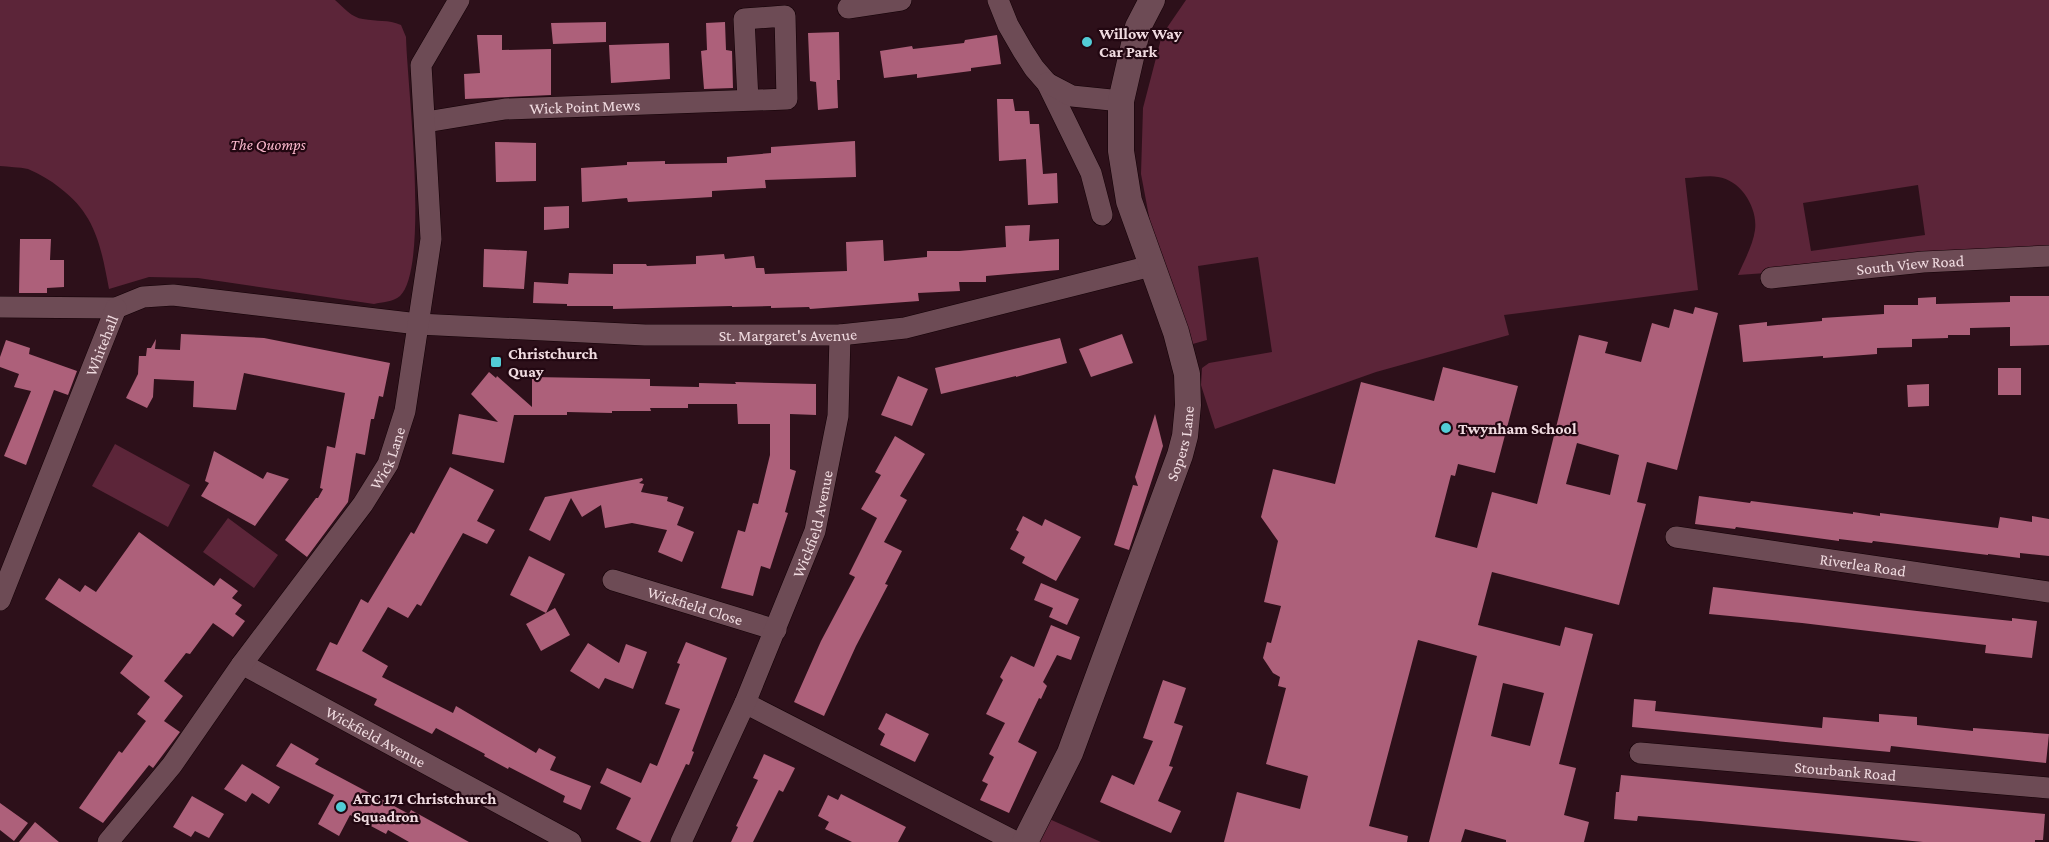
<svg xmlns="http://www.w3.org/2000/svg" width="2049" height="842" font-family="'Crimson Pro',serif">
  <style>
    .green { fill: #5c2539; fill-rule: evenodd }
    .building { fill: #ad607a; fill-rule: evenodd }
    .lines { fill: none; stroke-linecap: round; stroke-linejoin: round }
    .minor-casing { stroke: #130006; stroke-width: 22 }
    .tertiary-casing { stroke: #130006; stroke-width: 27 }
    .minor { stroke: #6d4b55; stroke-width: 21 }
    .tertiary { stroke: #6d4b55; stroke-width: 26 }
    .poi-dot { fill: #52ccd6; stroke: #220711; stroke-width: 2 }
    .labels { text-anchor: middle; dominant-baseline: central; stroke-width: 4.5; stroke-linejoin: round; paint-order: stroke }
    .poi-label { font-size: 16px; font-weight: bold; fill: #f0dbe0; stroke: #220711; text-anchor: start }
    .street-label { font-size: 16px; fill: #f0dbe0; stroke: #220711 }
    .park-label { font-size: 16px; font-style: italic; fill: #fab8cc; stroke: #220711 }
  </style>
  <rect width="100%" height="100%" fill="#2d101a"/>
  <path class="green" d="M0 0H335C343 7 352 18 363 19 377 22 388 19 401 25L406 37C407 84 430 267 400 296 393 302 382 302 374 304L198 278 149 277 109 289C101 247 96 215 60 188 50 180 40 174 28 169 19 167 9 167 0 166Z
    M1186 0H2049V253L1738 275C1744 261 1753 245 1755 230 1758 208 1741 180 1718 177 1708 175 1695 178 1685 178L1698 290 1504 315 1509 335 1376 372 1215 429 1201 385 1202 368 1209 363 1272 352 1258 257 1198 266 1207 340 1189 345 1154 243 1141 174 1143 108 1162 35ZM1918 185 1925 235 1811 251 1803 203Z
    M115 444 190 485 168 527 92 486Z
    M228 518 278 555 254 588 203 552Z
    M1038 814 1101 842H1025Z"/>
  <path class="building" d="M606 22V42L553 44 551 23Z
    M725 22 726 50 732 51 733 88 704 89 701 51 707 50 706 23Z
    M839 32 840 80H837L838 108 818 110 816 82 810 81 808 33Z
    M477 35H502V50L551 49V95L465 99 464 74 480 73Z
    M997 35 1001 64 971 68V71L917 78V74L884 78 880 51 912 46 913 49 964 43 965 40Z
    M669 43 670 79 611 83 609 45Z
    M997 99H1013L1015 111H1029L1030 124H1039L1043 174 1057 173 1058 203 1028 205 1026 159 999 161Z
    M855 141 856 177 765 180 766 188 712 191V197L628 202 627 198 582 202 581 168 627 165V162L665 161V164L727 163V157L771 153V147Z
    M495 142 536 143V181L496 182Z
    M569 206V228L544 230V207Z
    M1030 225 1029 241 1059 239V270L986 276V282H959L960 291 918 293 919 301 810 309 809 307 771 308V306L732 307V306L613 309V306H567V304L533 303 534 282 568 284 569 273 613 274V264H646L647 266 696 264V256L724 254 725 259 754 256 756 268H764L765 274 847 271 846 242 883 240 884 261 927 257V251H959L1006 247 1005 226Z
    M20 239H51L50 260H64V287L47 288V293H19Z
    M484 249 527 251 524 289 483 287Z
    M2010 296H2049V345L2010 346V327L1970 328V335H1948V338L1912 339V347L1877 348V354L1823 358V356L1743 362 1739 325 1767 322V326L1822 321V318L1884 314V305H1918V298L1936 297V304L2010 302Z
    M1695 307 1718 313 1677 470 1647 462 1637 502 1646 504 1619 605 1492 572 1478 625 1560 646 1565 627 1593 634 1559 764 1576 768 1564 815 1589 822 1584 842H1506V840L1465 829 1461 842H1429L1477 656 1418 640 1369 826 1408 836 1407 842H1224L1237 792 1300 809 1308 776 1266 764 1286 688 1278 686 1280 677 1273 673 1263 658 1267 642 1271 643 1281 606 1264 602 1278 541 1261 517 1273 469 1335 484 1361 382 1434 401 1443 367 1518 386 1495 473 1458 464 1455 476 1451 475 1435 537 1477 548 1492 492 1537 504 1579 335 1608 342 1605 353 1641 362 1652 323 1669 328 1674 309 1693 314ZM1577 443 1619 455 1610 495 1566 484ZM1503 683 1544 693 1530 746 1491 736Z
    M181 334 264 338 390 363 383 397 379 396 374 419H371L365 455 356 453 348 502 307 557 285 540 316 498H318L323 489 320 488 327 446 335 448 345 393 244 373 236 410 193 407 194 381 154 379 153 397 147 408 126 398 138 374 139 356H146L147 348H151L156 339 155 349 180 350Z
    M1122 334 1133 363 1091 377 1079 349Z
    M1060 338 1067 363 1016 377V376L941 394 935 368Z
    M6 340 30 348 29 354 77 371 68 395 54 390 26 465 4 456 31 391 14 387 19 374 0 367V357Z
    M1998 368H2021V395H1998Z
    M489 372 496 378 497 376 532 407V377L650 379V386L699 387V383L736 384 735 382 816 384V415L790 414V469L796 471 785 512 788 513 770 569 761 566 753 596 721 588 738 530 745 532 753 503 758 504 770 455V424H738L737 404H688V408H650L651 411H612V413L567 412V415H514L504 463 452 454 459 414 498 422 471 394Z
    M898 376 928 389 912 426 881 415Z
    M1929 384V406L1908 407 1907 385Z
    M1155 414 1163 446 1129 550 1114 545 1133 485 1138 486 1135 477Z
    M895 436 925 454 900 496 907 500 884 542 902 551 885 584 888 585 856 646 824 716 794 702 821 641 855 577 849 574 877 518 861 509 881 475 875 472Z
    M214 451 263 479 267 472 289 479 255 526 201 496 209 483 205 481Z
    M450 467 494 490 477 521 495 530 487 544 463 533 421 606 417 604 408 618 388 607 362 651 388 666 382 677 453 713 456 706 536 753 539 748 556 757 550 770 591 786 581 810 563 802 565 796 509 767 508 769 484 756 485 754 436 728 432 734 374 705 377 699 316 670 330 642 337 645 361 599 368 603 411 532 414 534Z
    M642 478 643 480 639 483 644 484 641 492 668 497 667 501 684 507 677 525 694 532 682 562 658 552 667 530 632 523 605 528 601 505 582 517 571 498 550 541 529 530 545 497Z
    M1699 496 1750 503 1751 501 1853 514V512L1880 516V513L1998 528 2000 517 2032 522V516L2049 519V556L2020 553V558L1988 554V555L1873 541 1872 543 1839 539V541L1736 527 1735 529 1695 524Z
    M1023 516 1042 526 1045 519 1081 537 1056 581 1022 563 1025 557 1010 549 1019 532 1016 530Z
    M139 532 214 586 220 578 238 591 232 598 242 605 235 614 245 621 233 637 213 623 190 654 186 653 164 681 183 696 164 721 180 732 153 768 149 765 103 823 79 808 119 751 122 753 146 721 137 714 150 697 120 673 133 656 45 599 59 578 80 592 85 585 96 592Z
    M529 556 565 574 546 613 555 608 570 635 541 651 526 624 546 613 510 595Z
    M1041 583 1079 599 1067 625 1049 617 1053 608 1034 600Z
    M1713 587 1917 611 2012 621V618L2037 621 2032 658 1985 653 1986 645 1802 623 1709 614Z
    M1051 625 1080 637 1071 660 1057 655 1043 682 1047 686 1041 699 1039 698 1018 742 1037 752 1009 813 980 800 988 784 982 781 994 757 989 754 1005 723 986 714 1003 680 1000 677 1011 656 1034 667Z
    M686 642 727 658 692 751 694 752 689 765 686 764 650 842H642L616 829 631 798 600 783 607 768 641 783 650 763 657 766 680 709 665 704 680 664 677 663Z
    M588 643 619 663 626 644 647 652 633 689 605 678 599 689 570 671Z
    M1163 680 1186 688 1174 723 1183 726 1169 766 1173 767 1158 801 1181 811 1171 833 1100 802 1112 775 1134 785 1153 741 1143 738Z
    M1634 699 1656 701 1655 711 1822 728 1823 717 1879 722V714L1917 717V725L1973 731V728L2049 734 2046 763 1891 746 1890 752 1632 727Z
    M886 713 929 734 915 762 880 745 885 734 878 729Z
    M291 743 319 759 315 764 409 814 411 810 469 842H409L388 830 386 834 350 815 339 836 318 824 334 795 276 766Z
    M764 754 795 768 783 792 779 790 753 842H731L738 827 736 826 758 780 753 778Z
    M242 764 280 787 269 804 252 793 246 802 224 789Z
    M1621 775 2045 814 2043 840H2035V842H1923L1700 821 1638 816 1637 821 1614 819 1616 792H1619Z
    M841 794 906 827 898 842H852L825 829 829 822 818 816 828 795 838 800Z
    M192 796 224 814 209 838 195 831 191 837 173 827Z
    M0 803 28 823 14 841 0 830Z
    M35 822 59 842H19Z"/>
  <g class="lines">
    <defs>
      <g id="minor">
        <path d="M998 0 1008 25 1023 51 1034 68 1047 83 1091 173 1102 215"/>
        <path d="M848 8 901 0"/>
        <path d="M1047 83 1072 96 1121 101"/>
        <path id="s1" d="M426 122 505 109 787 99 785 16 744 19 748 100"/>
        <path id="s2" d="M1771 278 1923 262 2049 256"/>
        <path id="s3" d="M0 307 116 308 143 297 173 295 418 324 645 335H840L905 328 1151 266"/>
        <path id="s4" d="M1676 537 2049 592"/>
        <path id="s5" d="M613 580 776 630"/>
        <path id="s6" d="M0 600 116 308"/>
        <path id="s7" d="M242 664 571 842"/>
        <path d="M745 703 1016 842"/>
        <path id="s8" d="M1640 753 2049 788"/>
        <path id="s9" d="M108 842 172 765 242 664 363 504 388 464 405 411 431 239 421 65 459 0"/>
        <path id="s10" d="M681 842 745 703 815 531 838 416 840 335"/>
      </g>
      <g id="tertiary">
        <path id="s11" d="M1025 842 1070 753 1180 455 1185 436 1188 405 1187 374 1176 332 1129 201 1121 151V101L1138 27 1152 0"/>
      </g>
    </defs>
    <use href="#minor" class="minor-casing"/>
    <use href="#tertiary" class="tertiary-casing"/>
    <use href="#minor" class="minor"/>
    <use href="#tertiary" class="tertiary"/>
  </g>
  <g class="poi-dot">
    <circle cx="1087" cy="42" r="6"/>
    <rect x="490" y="356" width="12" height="12" rx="3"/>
    <circle cx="1446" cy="428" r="6"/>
    <circle cx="341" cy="807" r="6"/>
  </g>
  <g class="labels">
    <g class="poi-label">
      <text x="1099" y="33">Willow Way<tspan x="1099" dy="18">Car Park</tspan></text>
      <text x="508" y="353">Christchurch<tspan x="508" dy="18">Quay</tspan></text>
      <text x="1458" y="428">Twynham School</text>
      <text x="353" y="798">ATC 171 Christchurch<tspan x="353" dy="18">Squadron</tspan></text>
    </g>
    <g class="street-label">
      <text stroke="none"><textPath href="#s1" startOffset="160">Wick Point Mews</textPath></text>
      <text stroke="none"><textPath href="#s2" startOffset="140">South View Road</textPath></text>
      <text stroke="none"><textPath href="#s3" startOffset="792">St. Margaret's Avenue</textPath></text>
      <text stroke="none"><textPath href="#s6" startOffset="274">Whitehall</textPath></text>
      <text stroke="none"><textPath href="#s11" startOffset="429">Sopers Lane</textPath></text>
      <text stroke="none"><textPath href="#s9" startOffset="476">Wick Lane</textPath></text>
      <text stroke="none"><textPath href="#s10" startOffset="345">Wickfield Avenue</textPath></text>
      <text stroke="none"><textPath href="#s4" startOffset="189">Riverlea Road</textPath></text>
      <text stroke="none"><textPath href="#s5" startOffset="86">Wickfield Close</textPath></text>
      <text stroke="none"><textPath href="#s7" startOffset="152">Wickfield Avenue</textPath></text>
      <text stroke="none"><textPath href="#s8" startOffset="206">Stourbank Road</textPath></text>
    </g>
    <g class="park-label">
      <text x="268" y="144">The Quomps</text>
    </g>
  </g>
</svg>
